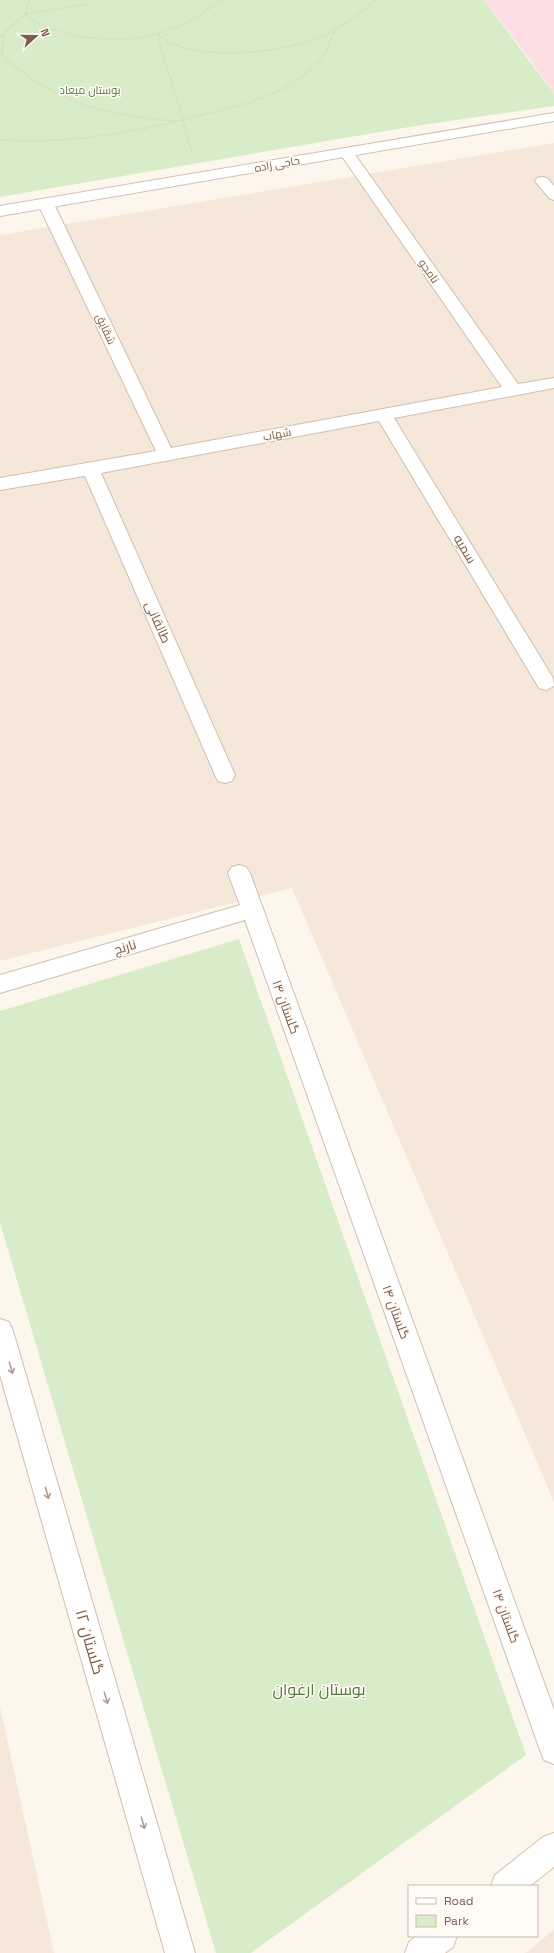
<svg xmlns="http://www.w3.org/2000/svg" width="554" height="1953" font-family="'Space Grotesk',Cairo,sans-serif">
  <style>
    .residential { fill: #f5e8da }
    .medical { fill: #fbdfe3 }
    .green { fill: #d8ecc9 }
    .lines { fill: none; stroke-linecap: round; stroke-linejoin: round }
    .street-casing { stroke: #d1beb0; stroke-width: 2 }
    .secondary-casing { stroke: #d6c0b0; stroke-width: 2 }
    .path { stroke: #d9b8a5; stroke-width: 1.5; stroke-dasharray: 0.5 2; stroke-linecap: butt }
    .street { fill: #fff; fill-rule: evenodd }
    .secondary { fill: #fff; fill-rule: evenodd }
    .oneway { stroke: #af9d94 }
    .labels { text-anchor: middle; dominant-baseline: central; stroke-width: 3; stroke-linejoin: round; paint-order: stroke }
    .far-park-label { font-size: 11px; fill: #537a41; stroke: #fffaf3 }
    .far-street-label { font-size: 11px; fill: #7a5c4d; stroke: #fffaf3 }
    .street-label { font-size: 13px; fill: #7a5c4d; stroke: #fffaf3 }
    .near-street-label { font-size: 16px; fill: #7a5c4d; stroke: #fffaf3 }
    .near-park-label { font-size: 16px; fill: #537a41; stroke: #fffaf3 }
  </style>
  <rect width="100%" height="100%" fill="#fdf6ec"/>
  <path class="residential" d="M554 143V1502L292 888 0 961V235Z
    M0 1707 54 1953H0Z
    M554 1930V1953H525Z"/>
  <path class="medical" d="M484 0H554V94L529 58Z"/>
  <path class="green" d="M0 0H484L554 94V106L409 127 0 197Z
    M239 939 526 1755 251 1953H216L0 1223V1011Z"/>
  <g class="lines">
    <defs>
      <path id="street" d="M346 148 351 149 518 384 554 378V388L394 418 553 678 554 686 546 690 539 688 379 421 101 473 235 775 232 781 225 783 218 781 215 775 85 476 0 490V478L156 451 38 204 41 201H51L54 204 171 448 502 387 339 152 341 149Z
        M542 177 547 178 554 186V200L549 198 535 181 537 178Z
        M239 865 246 867 250 873 554 1710V1764L544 1760 540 1750 245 920 0 993V975L240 905 228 873 232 867Z
        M0 1319 9 1322 13 1331 195 1953H165L0 1375Z"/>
      <path id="secondary" d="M554 113V121L0 216V206Z
        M554 1833V1867L530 1886H491L495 1875 543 1837Z
        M417 1936H457L453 1947 445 1953H405L409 1942Z"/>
    </defs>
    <use href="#street" class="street-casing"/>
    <use href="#secondary" class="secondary-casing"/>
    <path class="path" d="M25 14C34 21 43 27 54 30 87 41 133 43 166 31 186 25 204 13 221 0
      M26 14 87 4
      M157 34C163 38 169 42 175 45 213 60 288 52 325 35 344 26 360 14 375 0
      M157 34 192 152
      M3 35 2 55C54 103 107 116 176 121
      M0 37 25 14 29 0
      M0 140C68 144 133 133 198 116 241 106 287 95 318 62 327 53 330 41 335 30"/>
    <use href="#street" class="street"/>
    <use href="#secondary" class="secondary"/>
  </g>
  <defs><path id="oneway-shaft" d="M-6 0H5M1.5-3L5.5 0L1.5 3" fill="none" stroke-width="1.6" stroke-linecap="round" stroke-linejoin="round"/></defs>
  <g class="oneway">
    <use href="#oneway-shaft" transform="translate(11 1368) rotate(74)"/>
    <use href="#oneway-shaft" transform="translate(47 1493) rotate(74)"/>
    <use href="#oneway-shaft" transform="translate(106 1698) rotate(74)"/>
    <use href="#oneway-shaft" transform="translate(143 1823) rotate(74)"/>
  </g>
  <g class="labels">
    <g class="far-park-label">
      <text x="90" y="90">بوستان میعاد</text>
    </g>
    <g class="far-street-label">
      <text transform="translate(277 164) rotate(-10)">حاجی زاده</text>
      <text transform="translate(429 271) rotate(55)">نامجو</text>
      <text transform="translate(106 329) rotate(65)">شقایق</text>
      <text transform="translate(277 434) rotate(-10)">شهاب</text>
    </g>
    <g class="street-label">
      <text transform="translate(465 549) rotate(59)">سمیه</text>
      <text transform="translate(158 622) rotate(66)">طالقانی</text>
      <text transform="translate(125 947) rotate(-17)">نارنج</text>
      <text transform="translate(286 1007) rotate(70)">گلستان ۱۴</text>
      <text transform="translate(396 1312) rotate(70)">گلستان ۱۴</text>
      <text transform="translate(506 1616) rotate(70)">گلستان ۱۴</text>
    </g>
    <g class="near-street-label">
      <text transform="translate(90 1642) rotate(74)">گلستان ۱۲</text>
    </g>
    <g class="near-park-label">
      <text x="319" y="1689">بوستان ارغوان</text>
    </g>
  </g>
  <rect x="408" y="1885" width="130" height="52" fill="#fffaf3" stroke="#cabbb1"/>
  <rect x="416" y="1898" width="20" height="6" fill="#ffffff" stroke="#cabbb1"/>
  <text x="444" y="1905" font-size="12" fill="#7a5c4d">Road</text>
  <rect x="416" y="1915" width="20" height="12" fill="#d8ecc9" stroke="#cabbb1"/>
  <text x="444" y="1925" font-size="12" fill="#7a5c4d">Park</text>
  <g transform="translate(36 36) rotate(69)" stroke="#fffaf3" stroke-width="3" paint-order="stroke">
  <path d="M0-3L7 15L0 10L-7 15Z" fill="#7a5c4d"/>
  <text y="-6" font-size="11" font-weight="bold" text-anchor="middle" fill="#7a5c4d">N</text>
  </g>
</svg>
